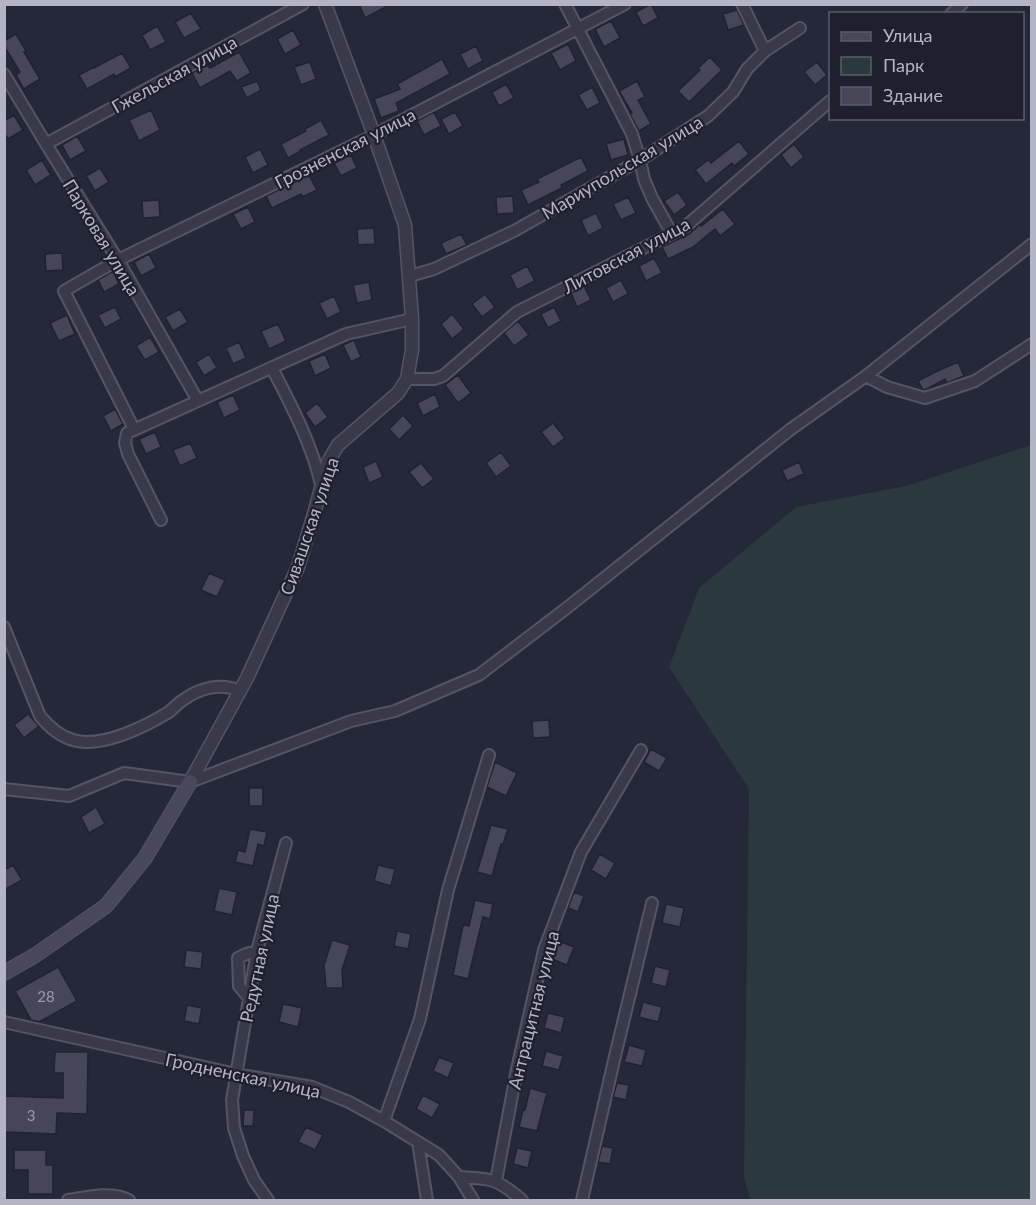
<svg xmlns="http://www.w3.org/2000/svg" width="1036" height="1205" font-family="Lato,sans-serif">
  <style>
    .green { fill: #2b383d }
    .building { fill: #454759; stroke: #20222f; stroke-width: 1.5 }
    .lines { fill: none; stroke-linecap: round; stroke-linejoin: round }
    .minor-casing { stroke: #545563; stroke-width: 14 }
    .tertiary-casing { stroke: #545563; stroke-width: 15 }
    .secondary-casing { stroke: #545563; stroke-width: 16 }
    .minor { stroke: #393a49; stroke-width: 10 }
    .tertiary { stroke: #393a49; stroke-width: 12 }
    .secondary { stroke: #47495b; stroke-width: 14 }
    .labels { text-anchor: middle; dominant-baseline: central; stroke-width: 4.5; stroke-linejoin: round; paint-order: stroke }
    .number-label { font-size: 15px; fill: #989aa9 }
    .street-label { font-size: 18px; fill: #b4b5c4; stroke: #1e202d }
  </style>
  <rect width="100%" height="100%" fill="#252838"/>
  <path class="green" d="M1031 445V1200H750L744 1176 749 789 669 667 699 588 796 507 906 486Z"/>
  <path class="building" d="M359 4H391L365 18Z
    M651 4 658 18 643 26 636 12Z
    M737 10 744 25 728 30 723 14Z
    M191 13 201 29 184 38 175 22Z
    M611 21 620 38 604 47 595 29Z
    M157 26 166 42 150 50 142 35Z
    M293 30 301 45 285 54 277 39Z
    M16 34 26 51 24 52 40 79 24 89 16 75 20 72 4 46V41Z
    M568 44 576 61 560 70 551 53Z
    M476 46 483 61 468 69 460 54Z
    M239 52 251 73 237 81 230 71 200 88 192 73 207 65 210 68Z
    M122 53 131 68 115 77 114 74 87 89 79 75 94 67V68Z
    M710 57 722 70 689 102 678 91 700 70 698 68Z
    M442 59 450 74 396 103 399 111 381 118 374 99 400 89 397 84Z
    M310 62 316 79 301 85 294 67Z
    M817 62 827 75 815 85 804 72Z
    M257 81 261 90 247 98 241 87Z
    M637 81 645 97 638 100 651 124 639 131 630 114 632 113 619 91Z
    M506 84 514 98 499 106 492 92Z
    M592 87 600 103 587 110 578 95Z
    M151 110 160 130 139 141 129 120Z
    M434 112 441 126 424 135 417 121Z
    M455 112 463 126 449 134 441 119Z
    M14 115 23 130 8 139 4 133V121Z
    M321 120 329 135 300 150 301 151 288 158 281 144 306 131 305 129Z
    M77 136 86 151 70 160 62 145Z
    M624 139 628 155 611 160 606 144Z
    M739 141 749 154 734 166 732 163 706 184 695 170 708 160 711 163Z
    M794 144 804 157 791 168 781 155Z
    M260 149 268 165 253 173 245 157Z
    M351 155 357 168 341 176 334 163Z
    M581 157 588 171 561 185 562 188 528 205 521 190 539 182 537 179Z
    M42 160 51 175 35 185 26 170Z
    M100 168 109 182 95 191 86 176Z
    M309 175 317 190 302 197 301 194 272 208 266 196Z
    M678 192 687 205 674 215 664 201Z
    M513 196 514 213 497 214 496 197Z
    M628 197 636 213 621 220 613 204Z
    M159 200 160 217 143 218 142 201Z
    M248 207 255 222 241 229 233 214Z
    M723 209 735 224 720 236 715 229 693 247 668 259 662 247 689 234 700 224 701 226Z
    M596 213 603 228 588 236 581 220Z
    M374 228 375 244 358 245 357 229Z
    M461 234 467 245 446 254 441 243Z
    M62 253 63 270 46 271 45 254Z
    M149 254 156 268 141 276 134 262Z
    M654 258 662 273 646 281 639 266Z
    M527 266 535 281 517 290 510 275Z
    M113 271 119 284 104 292 98 280Z
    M621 280 628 294 613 302 606 288Z
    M369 282 372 300 357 303 353 285Z
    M584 286 591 300 577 307 571 293Z
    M485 294 495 307 482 317 472 304Z
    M334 296 341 312 327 319 319 303Z
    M115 307 121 319 105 328 98 315Z
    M554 307 561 321 548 328 541 314Z
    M180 309 188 322 173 331 165 317Z
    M452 314 464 329 452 339 441 324Z
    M67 315 75 334 59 341 50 323Z
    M518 321 529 335 514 346 504 333Z
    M278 324 286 341 269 349 261 331Z
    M150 337 159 352 145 360 136 346Z
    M354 340 361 357 351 362 343 345Z
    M239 342 246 358 233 364 226 348Z
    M209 354 217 368 204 376 196 362Z
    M325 354 331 368 315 376 309 361Z
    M958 362 964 376 947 383 945 379 927 389 923 390 918 381 933 373Z
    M458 375 471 393 458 403 445 385Z
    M435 394 440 407 423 416 417 403Z
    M233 395 240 410 224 418 217 402Z
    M317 403 328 417 315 427 305 413Z
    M115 409 123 424 111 431 103 416Z
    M403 415 413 426 399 440 389 429Z
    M553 423 565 438 553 447 541 432Z
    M155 432 161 447 146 454 139 439Z
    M190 443 197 458 180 466 173 450Z
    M501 452 511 466 496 477 486 463Z
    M376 461 383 477 369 483 363 467Z
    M799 462 804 474 787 481 782 470Z
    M421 463 434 479 422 488 409 472Z
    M209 573 225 580 217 597 201 590Z
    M28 714 39 726 24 738 14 725Z
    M549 720 550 737 533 738 532 721Z
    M651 749 667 758 659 771 644 762Z
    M495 762 517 773 506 796 487 787Z
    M249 788H263V806H249Z
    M96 807 105 824 89 833 81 817Z
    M491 825 508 829 503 844H501L492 876 477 872Z
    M250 829 267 832 264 846 258 844 253 866 235 862 238 850 245 852Z
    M600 854 615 863 606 879 591 870Z
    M13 865 22 880 4 890V870Z
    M378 865 395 869 391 886 374 881Z
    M219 888 237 892 232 915 214 911Z
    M574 892 584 896 578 912 568 908Z
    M475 900 493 904 490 919 483 917 468 979 453 975 463 925 469 926Z
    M666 904 684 908 680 927 662 923Z
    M397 931 411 934 408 949 394 946Z
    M332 940 350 945 342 970 343 988H326L324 965Z
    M559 941 574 947 567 965 552 959Z
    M186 950 203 952 201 969 184 967Z
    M655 966 670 970 666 987 651 983Z
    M58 967 77 1001 39 1022 31 1020 15 991Z
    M643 1002 662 1007 658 1022 639 1017Z
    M283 1004 302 1008 298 1027 279 1022Z
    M187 1005 202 1008 199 1024 184 1021Z
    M548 1013 565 1017 561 1033 544 1028Z
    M629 1045 646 1050 642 1066 624 1062Z
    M546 1051 563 1056 559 1070 542 1066Z
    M55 1052H88L87 1114 57 1113 56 1134 4 1132V1096L63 1098V1073H54Z
    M439 1057 454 1063 448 1078 433 1071Z
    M617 1083 629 1085 626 1100 613 1097Z
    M530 1088 547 1093 537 1131 519 1127 523 1110H525Z
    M423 1095 440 1104 432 1118 416 1109Z
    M244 1110H254L253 1126H243Z
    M306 1127 323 1135 315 1150 298 1142Z
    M602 1146 613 1148 610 1164 598 1162Z
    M517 1148 532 1151 528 1168 513 1164Z
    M14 1150H46V1165H53V1194H28V1170H14Z"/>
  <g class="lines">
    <defs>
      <path id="minor" d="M565 4 632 134 640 160 644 179 652 198 672 234
        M951 14 962 4
        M765 51 800 28
        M4 74 46 144 118 260 198 401
        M46 144 303 4
        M410 276 434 269 514 231 640 160 708 116 733 92 747 69 765 51 742 4
        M272 368C291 405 312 444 321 485
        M866 376 887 387 925 398 975 381 1032 344
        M407 379H434L443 376 517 312 685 227 830 101
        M134 429 64 291 118 260 374 135 625 4
        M161 520 128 454 125 443 127 433 346 334 412 319
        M4 627 40 716C49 727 59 736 73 740 101 749 146 726 169 712 174 708 178 703 183 700 200 688 221 682 240 691
        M4 789 69 796 124 773 190 782 351 721 395 711 479 675 568 607 791 429 866 376 1032 244
        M249 998 239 986 238 958 246 954 257 951
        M4 1022 236 1074 312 1087 349 1102 384 1121 439 1155 459 1177 473 1200
        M384 1121 420 1019 448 890 489 755
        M418 1142 427 1200
        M459 1177C492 1179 496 1178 522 1200
        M496 1181 517 1069 544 950 581 852 641 750
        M68 1200C88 1197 110 1191 129 1200
        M268 1200 254 1180 243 1156 234 1128 232 1100 257 951 286 843
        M582 1200 615 1056 652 903"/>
      <path id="tertiary" d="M190 782 247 678 298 567 314 514 328 462 338 445 398 393 407 379 412 350V319L405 225 374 135 325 4"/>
      <path id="secondary" d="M4 973 34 956 106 906 145 858 190 782"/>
    </defs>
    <use href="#minor" class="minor-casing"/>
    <use href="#tertiary" class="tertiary-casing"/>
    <use href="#secondary" class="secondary-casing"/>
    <use href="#minor" class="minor"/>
    <use href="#tertiary" class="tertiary"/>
    <use href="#secondary" class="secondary"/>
  </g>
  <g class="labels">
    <g class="number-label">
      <text x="46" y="996">28</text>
      <text x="31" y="1115">3</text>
    </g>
    <g class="street-label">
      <text transform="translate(174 74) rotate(-29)">Гжельская улица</text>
      <text transform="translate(345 148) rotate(-27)">Грозненская улица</text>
      <text transform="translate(622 167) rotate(-31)">Мариупольская улица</text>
      <text transform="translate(102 237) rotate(59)">Парковая улица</text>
      <text transform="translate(626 255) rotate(-28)">Литовская улица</text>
      <text transform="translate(309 526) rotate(-71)">Сивашская улица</text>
      <text transform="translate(259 958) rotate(-78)">Редутная улица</text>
      <text transform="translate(533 1010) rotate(-76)">Антрацитная улица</text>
      <text transform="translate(243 1075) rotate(12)">Гродненская улица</text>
    </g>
  </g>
  <rect width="1036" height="1205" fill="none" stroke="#b4b5c4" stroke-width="12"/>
  <rect x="829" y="12" width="195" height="108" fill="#1e202d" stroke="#5a5c69" stroke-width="1.5"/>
  <rect x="841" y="32" width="30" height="9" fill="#47495b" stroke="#5a5c69" stroke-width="1.5"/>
  <text x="883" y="42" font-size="18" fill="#b4b5c4">Улица</text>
  <rect x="841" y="57" width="30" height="18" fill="#2b383d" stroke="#5a5c69" stroke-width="1.5"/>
  <text x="883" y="72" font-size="18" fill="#b4b5c4">Парк</text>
  <rect x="841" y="87" width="30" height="18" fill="#454759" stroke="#5a5c69" stroke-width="1.5"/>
  <text x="883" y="102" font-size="18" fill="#b4b5c4">Здание</text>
</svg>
